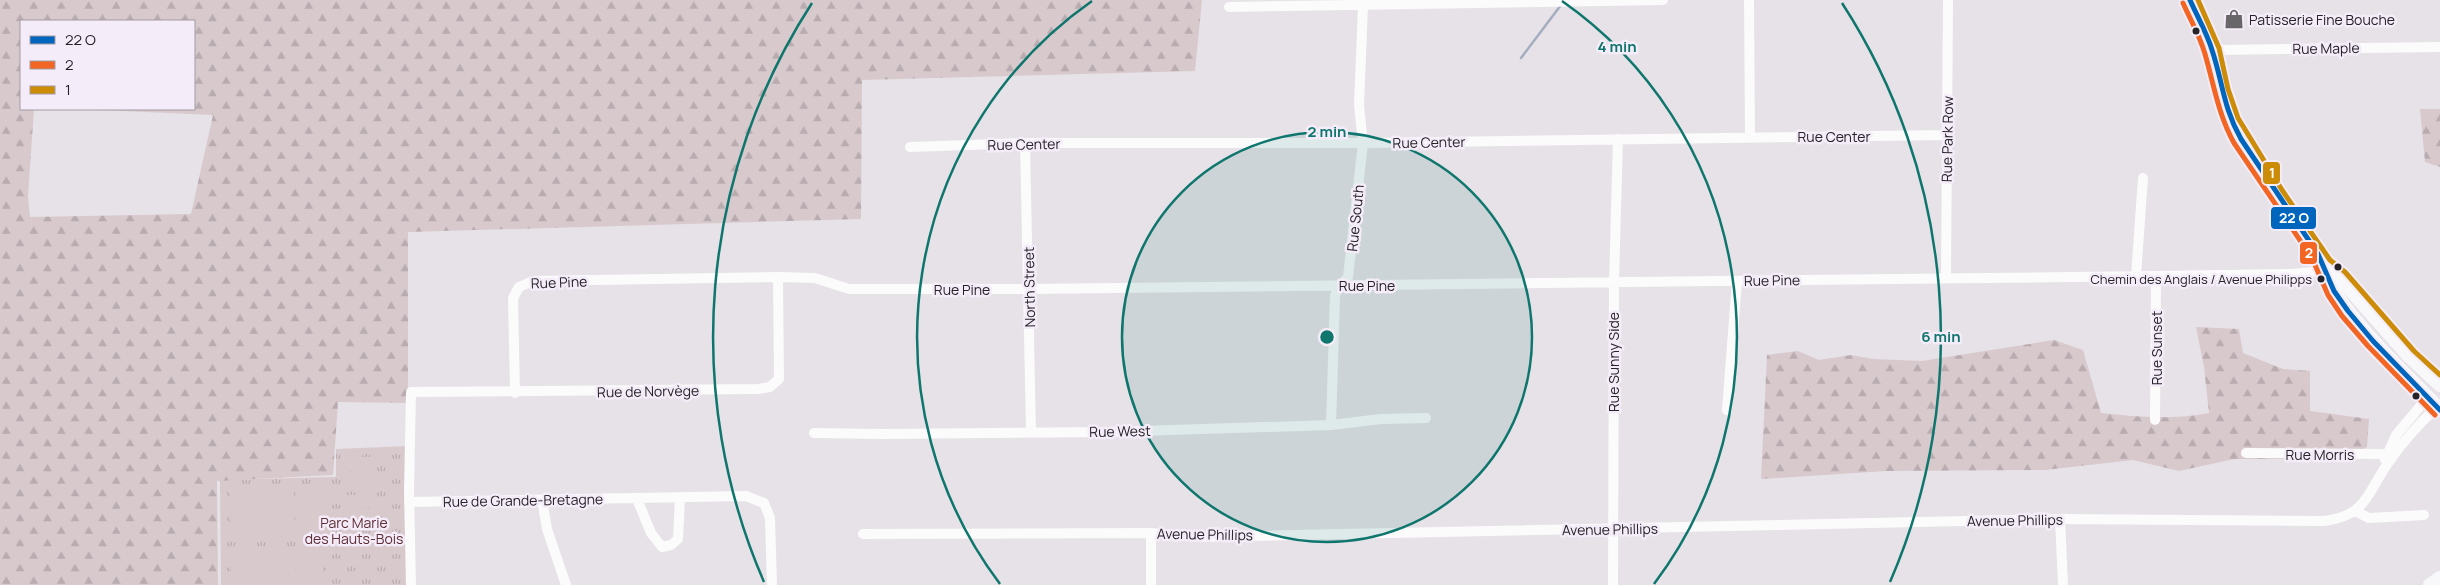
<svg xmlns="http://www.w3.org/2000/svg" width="2440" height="585" font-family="Manrope,sans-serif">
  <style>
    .grass { fill: url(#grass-tufts) }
    .forest { fill: url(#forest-firs); fill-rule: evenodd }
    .garden { fill: #d8c9cd }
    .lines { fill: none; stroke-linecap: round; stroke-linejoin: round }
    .stream { stroke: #a4adc0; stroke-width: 2.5 }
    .street { stroke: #fbfbfb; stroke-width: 10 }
    .secondary { stroke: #f8f7f9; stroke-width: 14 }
    .bus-1-casing { stroke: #f4ecf8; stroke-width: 9 }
    .bus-2-casing { stroke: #f4ecf8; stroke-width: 9 }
    .bus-3-casing { stroke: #f4ecf8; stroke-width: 9 }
    .bus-1 { stroke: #0065bd; stroke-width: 5 }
    .bus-2 { stroke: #f26522; stroke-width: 5 }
    .bus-3 { stroke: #cd8c08; stroke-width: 5 }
    .ring { fill: none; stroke: #0f766e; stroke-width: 2.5 }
    .bus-dot { fill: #262327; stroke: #f4ecf8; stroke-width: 2 }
    .labels { text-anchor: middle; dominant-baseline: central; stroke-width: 5; stroke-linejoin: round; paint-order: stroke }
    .bus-label { font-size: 13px; fill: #262327; stroke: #f4ecf8; text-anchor: end }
    .poi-label { font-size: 14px; fill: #262327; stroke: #f4ecf8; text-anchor: start }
    .street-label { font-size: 14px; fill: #262327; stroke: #f4ecf8 }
    .park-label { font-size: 14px; fill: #5f2d35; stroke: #f4ecf8 }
    .centre { fill: #0f766e; stroke: #f4ecf8; stroke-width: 2.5 }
    .ring-label { font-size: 15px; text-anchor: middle; font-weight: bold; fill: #0f766e; stroke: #f4ecf8; stroke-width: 5; stroke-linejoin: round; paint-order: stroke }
    .line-badge { stroke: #f4ecf8; stroke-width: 2 }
    .badge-label { font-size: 14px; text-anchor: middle; font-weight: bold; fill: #fff }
  </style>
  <defs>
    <pattern id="grass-tufts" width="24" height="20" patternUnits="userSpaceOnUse" patternTransform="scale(1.25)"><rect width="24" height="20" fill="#d8c9cd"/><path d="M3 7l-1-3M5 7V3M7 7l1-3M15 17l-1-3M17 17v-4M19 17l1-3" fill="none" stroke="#b9acb0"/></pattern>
    <pattern id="forest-firs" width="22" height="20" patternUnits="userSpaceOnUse" patternTransform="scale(1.25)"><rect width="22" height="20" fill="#d8c9cd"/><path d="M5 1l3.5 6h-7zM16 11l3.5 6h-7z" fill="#b9acb0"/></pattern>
  </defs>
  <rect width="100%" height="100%" fill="#e6e2e7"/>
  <path class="grass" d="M408 446 411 585H221L220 480 336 477V449Z"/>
  <path class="forest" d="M0 0H1202L1195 71 862 80 861 219 408 232V403L338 402 333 475 217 481 218 585H0ZM21 21H194V109H77L213 115 191 214 30 217 28 196 34 109H21Z
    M2420 109H2440V167L2425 162Z
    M2196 327 2239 329 2243 353 2283 369 2310 371V411L2369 419 2367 447 2348 459H2234L2179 471 2133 460 2045 470 1886 471 1761 479 1767 355 1798 351 1819 360 1851 355 1873 359 1922 361 2054 340 2083 350 2101 413C2136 417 2174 420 2209 413L2204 367Z"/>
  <path class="garden" d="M346 457H377V471H346Z
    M346 476H377V490H347Z
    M300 485H325L326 534H300Z
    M294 488 295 541 231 542 230 489Z
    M377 494V508L347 509V495Z
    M301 542H322L324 585H302Z
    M231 547H295V585H231Z"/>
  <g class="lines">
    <path class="stream" d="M1521 58 1561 5"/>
    <path class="street" d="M1749 0 1750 137
      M1229 7 1663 0
      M2212 50 2440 47
      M1025 143 1031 432
      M910 147 1025 143H1363L1948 135
      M2136 276 2143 178
      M1946 278 1948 0
      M515 393 513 298 519 287 533 281 778 277 815 278 849 289H1029L2156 276 2293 274 2312 272 2324 265
      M1727 410 1737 281
      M2155 420 2156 276
      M1331 425 1335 296 1337 290 1348 277 1363 143 1359 105 1363 6
      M814 433 881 434 1110 432 1331 425 1381 419 1426 418
      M2246 453 2381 454 2393 456
      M2385 460 2396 435 2428 397
      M637 499 651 533 662 547 671 545 678 539 680 498
      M542 500 547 529 566 585
      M409 502 746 496 764 503 770 518 772 585
      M2355 511 2369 518 2424 515
      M2060 519 2063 585
      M863 534 1151 533 1204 537 2060 519 2324 521C2369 516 2368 489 2391 459 2404 440 2420 423 2437 407
      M411 585 409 491 411 392 758 389 770 387 779 379 778 277
      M1151 585V533
      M1613 585 1614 282 1618 139"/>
    <path class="secondary" d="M2190 0 2212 50 2221 91 2231 121 2241 139 2318 254C2326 268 2329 283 2337 296 2366 338 2405 373 2440 410
      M2324 265 2339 277 2409 356 2440 385
      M2430 585 2440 578"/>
    <defs>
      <path id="bus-1" d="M2190 0C2197 16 2207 33 2212 50 2223 83 2223 107 2241 139L2318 254 2334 291 2348 311 2373 341 2440 410"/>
      <path id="bus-2" d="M2183 3C2190 19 2200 36 2205 54 2214 85 2218 114 2234 143L2312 258 2328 295 2342 316 2368 346 2435 415"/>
      <path id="bus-3" d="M2198 0 2219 48 2228 89 2238 118 2282 190 2330 260 2345 272 2414 351 2440 375"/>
    </defs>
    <use href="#bus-1" class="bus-1-casing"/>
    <use href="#bus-2" class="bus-2-casing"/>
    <use href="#bus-3" class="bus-3-casing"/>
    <use href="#bus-1" class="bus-1"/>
    <use href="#bus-2" class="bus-2"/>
    <use href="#bus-3" class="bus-3"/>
  </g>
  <circle cx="1327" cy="337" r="205" fill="#0f766e" fill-opacity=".12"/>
  <g class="ring">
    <circle cx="1327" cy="337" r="205"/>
    <path d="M1000 584A410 410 0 0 1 1092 1M1562 1A410 410 0 0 1 1654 584"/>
    <path d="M764 582A614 614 0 0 1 812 3M1842 3A614 614 0 0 1 1890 582"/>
  </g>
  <defs>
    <symbol id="shop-bare" viewBox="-9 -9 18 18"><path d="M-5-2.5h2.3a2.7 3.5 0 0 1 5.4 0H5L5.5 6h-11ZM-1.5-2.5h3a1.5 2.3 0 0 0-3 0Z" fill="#69666a" stroke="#f4ecf8" stroke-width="2.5" paint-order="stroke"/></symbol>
  </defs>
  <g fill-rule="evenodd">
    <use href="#shop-bare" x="2220" y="5" width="28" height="28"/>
  </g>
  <g class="bus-dot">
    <circle cx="2196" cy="31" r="4.5"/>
    <circle cx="2338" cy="267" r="4.5"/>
    <circle cx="2321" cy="279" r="4.5"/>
    <circle cx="2416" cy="396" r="4.5"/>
  </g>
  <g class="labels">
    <g class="bus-label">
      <text x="2312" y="279">Chemin des Anglais / Avenue Philipps</text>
    </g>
    <g class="poi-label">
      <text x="2249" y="19">Patisserie Fine Bouche</text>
    </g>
    <g class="street-label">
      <text transform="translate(2326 48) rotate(-1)">Rue Maple</text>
      <text x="1834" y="136">Rue Center</text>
      <text transform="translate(1947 139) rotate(-89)">Rue Park Row</text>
      <text transform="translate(1429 142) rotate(-1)">Rue Center</text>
      <text transform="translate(1024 144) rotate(-1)">Rue Center</text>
      <text transform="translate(1355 218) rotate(-84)">Rue South</text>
      <text transform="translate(1772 280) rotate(-1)">Rue Pine</text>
      <text transform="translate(559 282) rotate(-2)">Rue Pine</text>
      <text x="1367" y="285">Rue Pine</text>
      <text transform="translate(1029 287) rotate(-91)">North Street</text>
      <text x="962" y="289">Rue Pine</text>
      <text transform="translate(2156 348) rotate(-90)">Rue Sunset</text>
      <text transform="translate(1613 362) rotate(-90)">Rue Sunny Side</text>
      <text transform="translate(648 391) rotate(-1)">Rue de Norvège</text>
      <text transform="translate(1120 431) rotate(-1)">Rue West</text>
      <text x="2320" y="454">Rue Morris</text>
      <text transform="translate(523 500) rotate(-1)">Rue de Grande-Bretagne</text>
      <text transform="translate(2015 520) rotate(-1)">Avenue Phillips</text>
      <text transform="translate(1610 529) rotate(-1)">Avenue Phillips</text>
      <text transform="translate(1205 534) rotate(1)">Avenue Phillips</text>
    </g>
    <g class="park-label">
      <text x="354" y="522">Parc Marie<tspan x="354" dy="16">des Hauts-Bois</tspan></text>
    </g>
  </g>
  <circle cx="1327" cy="337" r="8" class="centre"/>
  <g class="ring-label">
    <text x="1617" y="52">4 min</text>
    <text x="1327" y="137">2 min</text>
    <text x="1941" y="342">6 min</text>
  </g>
  <g class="line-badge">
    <rect x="2262" y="161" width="19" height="24" rx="5" fill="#cd8c08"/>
    <rect x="2270" y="206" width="47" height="24" rx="5" fill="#0065bd"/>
    <rect x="2299" y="241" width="19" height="24" rx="5" fill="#f26522"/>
  </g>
  <g class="badge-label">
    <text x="2272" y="178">1</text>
    <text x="2294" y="223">22 O</text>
    <text x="2309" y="258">2</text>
  </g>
  <rect x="20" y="20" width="175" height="90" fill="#f4ecf8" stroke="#a29ca4"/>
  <rect x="30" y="36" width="25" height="8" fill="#0065bd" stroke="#a29ca4"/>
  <text x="65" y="45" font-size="15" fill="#262327">22 O</text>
  <rect x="30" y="61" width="25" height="8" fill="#f26522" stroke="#a29ca4"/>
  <text x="65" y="70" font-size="15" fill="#262327">2</text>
  <rect x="30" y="86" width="25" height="8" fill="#cd8c08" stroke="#a29ca4"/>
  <text x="65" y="95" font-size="15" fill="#262327">1</text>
</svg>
